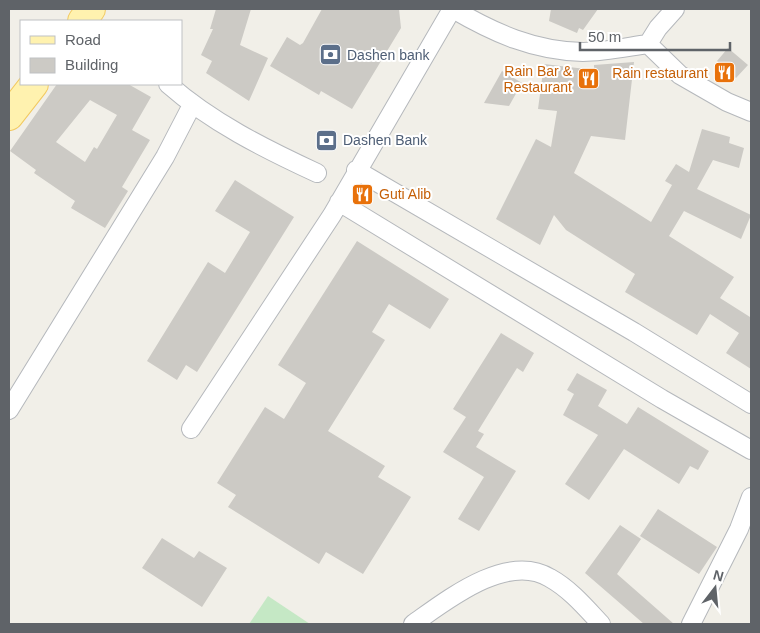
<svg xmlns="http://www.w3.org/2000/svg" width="760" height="633" font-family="Helvetica,sans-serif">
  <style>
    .green { fill: #c5e8c5 }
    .building { fill: #cccac5; fill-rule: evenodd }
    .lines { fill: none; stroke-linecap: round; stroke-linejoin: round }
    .minor-casing { stroke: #b5b8bc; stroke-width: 20 }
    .primary-casing { stroke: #f2c960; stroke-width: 30 }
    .minor { stroke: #fff; stroke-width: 18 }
    .primary { stroke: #fff2af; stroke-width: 28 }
    .labels { text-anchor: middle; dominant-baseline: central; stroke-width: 4; stroke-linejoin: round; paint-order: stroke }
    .service-label { font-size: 14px; fill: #4e5e75; stroke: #fff; text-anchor: start }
    .food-label { font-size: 14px; fill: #c56008; stroke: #fff; text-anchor: end }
  </style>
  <rect width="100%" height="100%" fill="#f1efe8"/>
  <path class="green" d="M268 596 310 624H249Z"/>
  <path class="building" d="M216 9H251L240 45 268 58 249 101 206 73 212 61 201 55 213 29H210Z
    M322 9H399L401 28 352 109 321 91 319 95 270 66 287 37 300 45 303 43Z
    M551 9H598L583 30 579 28 577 33 549 21Z
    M728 48 748 65 736 78 717 61Z
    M634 62 625 140 591 136 574 173 651 222 672 185 665 181 676 164 689 172 702 129 730 137 729 143 744 148 739 168 713 160 697 189 751 215 741 239 684 211 669 236 734 277 720 298 750 317 751 314V369L726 353 739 333 710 314 697 335 625 292 635 274 566 230 554 215 540 245 496 219 536 139 551 147 557 111 538 109 544 64 594 70V65Z
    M502 71 522 83 509 106 484 103Z
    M57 84H128L151 97 132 130 150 140 122 187 128 191 105 228 71 208 75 201 34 173 36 170 10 151ZM90 100 117 115 97 149 94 147 85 162 56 142Z
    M235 180 294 217 197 372 186 365 177 380 147 361 208 262 225 273 250 232 215 211Z
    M357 241 449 299 430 329 389 304 372 332 385 340 328 431 385 466 378 477 411 497 363 574 326 552 319 564 228 507 236 495 217 483 265 407 284 419 306 383 278 365Z
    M501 333 534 353 523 372 517 368 478 431 484 434 476 447 516 471 479 531 458 519 484 477 443 452 466 417 453 409Z
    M577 373 607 390 598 406 627 424 638 407 709 451 698 470 690 466 679 484 624 449 589 500 565 484 598 435 563 415 574 394 567 390Z
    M658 509 717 547 699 574 640 536Z
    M620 525 641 539 617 574 674 624H644L585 573Z
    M162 538 194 558 199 551 227 568 202 607 142 568Z"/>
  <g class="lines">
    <defs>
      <path id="minor" d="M453 9C494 33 534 51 583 52 605 52 627 47 648 44
        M648 44 680 75 727 102 751 112
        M648 44 658 28 675 9
        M168 84C211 122 265 149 317 173
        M356 170 634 332 751 404
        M339 202 662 399 751 450
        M9 410 165 157 192 105
        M191 429 332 215 452 9
        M413 624C447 600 507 552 550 578 570 589 586 608 601 624
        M691 624 739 529 751 497"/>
      <path id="primary" d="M82 21 91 9
        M9 116 34 84"/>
    </defs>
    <use href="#minor" class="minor-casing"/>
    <use href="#primary" class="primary-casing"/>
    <use href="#minor" class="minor"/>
    <use href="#primary" class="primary"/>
  </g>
  <defs>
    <symbol id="bank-square" viewBox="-11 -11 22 22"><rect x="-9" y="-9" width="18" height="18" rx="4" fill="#5c6f8a" stroke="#fff"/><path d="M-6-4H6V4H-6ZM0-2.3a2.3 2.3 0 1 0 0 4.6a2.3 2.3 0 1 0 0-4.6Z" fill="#fff"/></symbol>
    <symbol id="restaurant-square" viewBox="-11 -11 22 22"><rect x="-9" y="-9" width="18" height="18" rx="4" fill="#e8710a" stroke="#fff"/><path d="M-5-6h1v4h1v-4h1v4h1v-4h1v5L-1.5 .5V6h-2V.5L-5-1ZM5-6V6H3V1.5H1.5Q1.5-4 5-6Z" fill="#fff"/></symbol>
  </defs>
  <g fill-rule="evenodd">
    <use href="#bank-square" x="318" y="42" width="25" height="25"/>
    <use href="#restaurant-square" x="712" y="60" width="25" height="25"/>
    <use href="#restaurant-square" x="576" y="66" width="25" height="25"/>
    <use href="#bank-square" x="314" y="128" width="25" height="25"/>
    <use href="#restaurant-square" x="350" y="182" width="25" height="25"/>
  </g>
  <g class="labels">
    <g class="service-label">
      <text x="347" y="55">Dashen bank</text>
      <text x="343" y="140">Dashen Bank</text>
    </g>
    <g class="food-label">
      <text x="572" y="71">Rain Bar &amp;<tspan x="572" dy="16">Restaurant</tspan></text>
      <text x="708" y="73">Rain restaurant</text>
      <text x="379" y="194" text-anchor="start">Guti Alib</text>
    </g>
  </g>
  <rect width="760" height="633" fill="none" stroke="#5f6368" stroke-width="20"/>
  <rect x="20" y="20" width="162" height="65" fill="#ffffff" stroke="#bfc1c3"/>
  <rect x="30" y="36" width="25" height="8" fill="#fff2af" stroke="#bfc1c3"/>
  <text x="65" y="45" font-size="15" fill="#5f6368">Road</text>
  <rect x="30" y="58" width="25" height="15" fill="#cccac5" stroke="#bfc1c3"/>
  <text x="65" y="70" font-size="15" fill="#5f6368">Building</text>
  <g transform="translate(715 588) rotate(16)" stroke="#ffffff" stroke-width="4" paint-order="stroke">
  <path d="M0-4L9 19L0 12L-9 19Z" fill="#5f6368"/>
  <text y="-8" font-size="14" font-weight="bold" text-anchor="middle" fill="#5f6368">N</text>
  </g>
  <path d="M580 42v8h150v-8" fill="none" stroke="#5f6368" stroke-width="2.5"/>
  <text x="588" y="42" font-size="15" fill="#5f6368" stroke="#ffffff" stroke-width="4" paint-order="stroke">50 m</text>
</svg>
